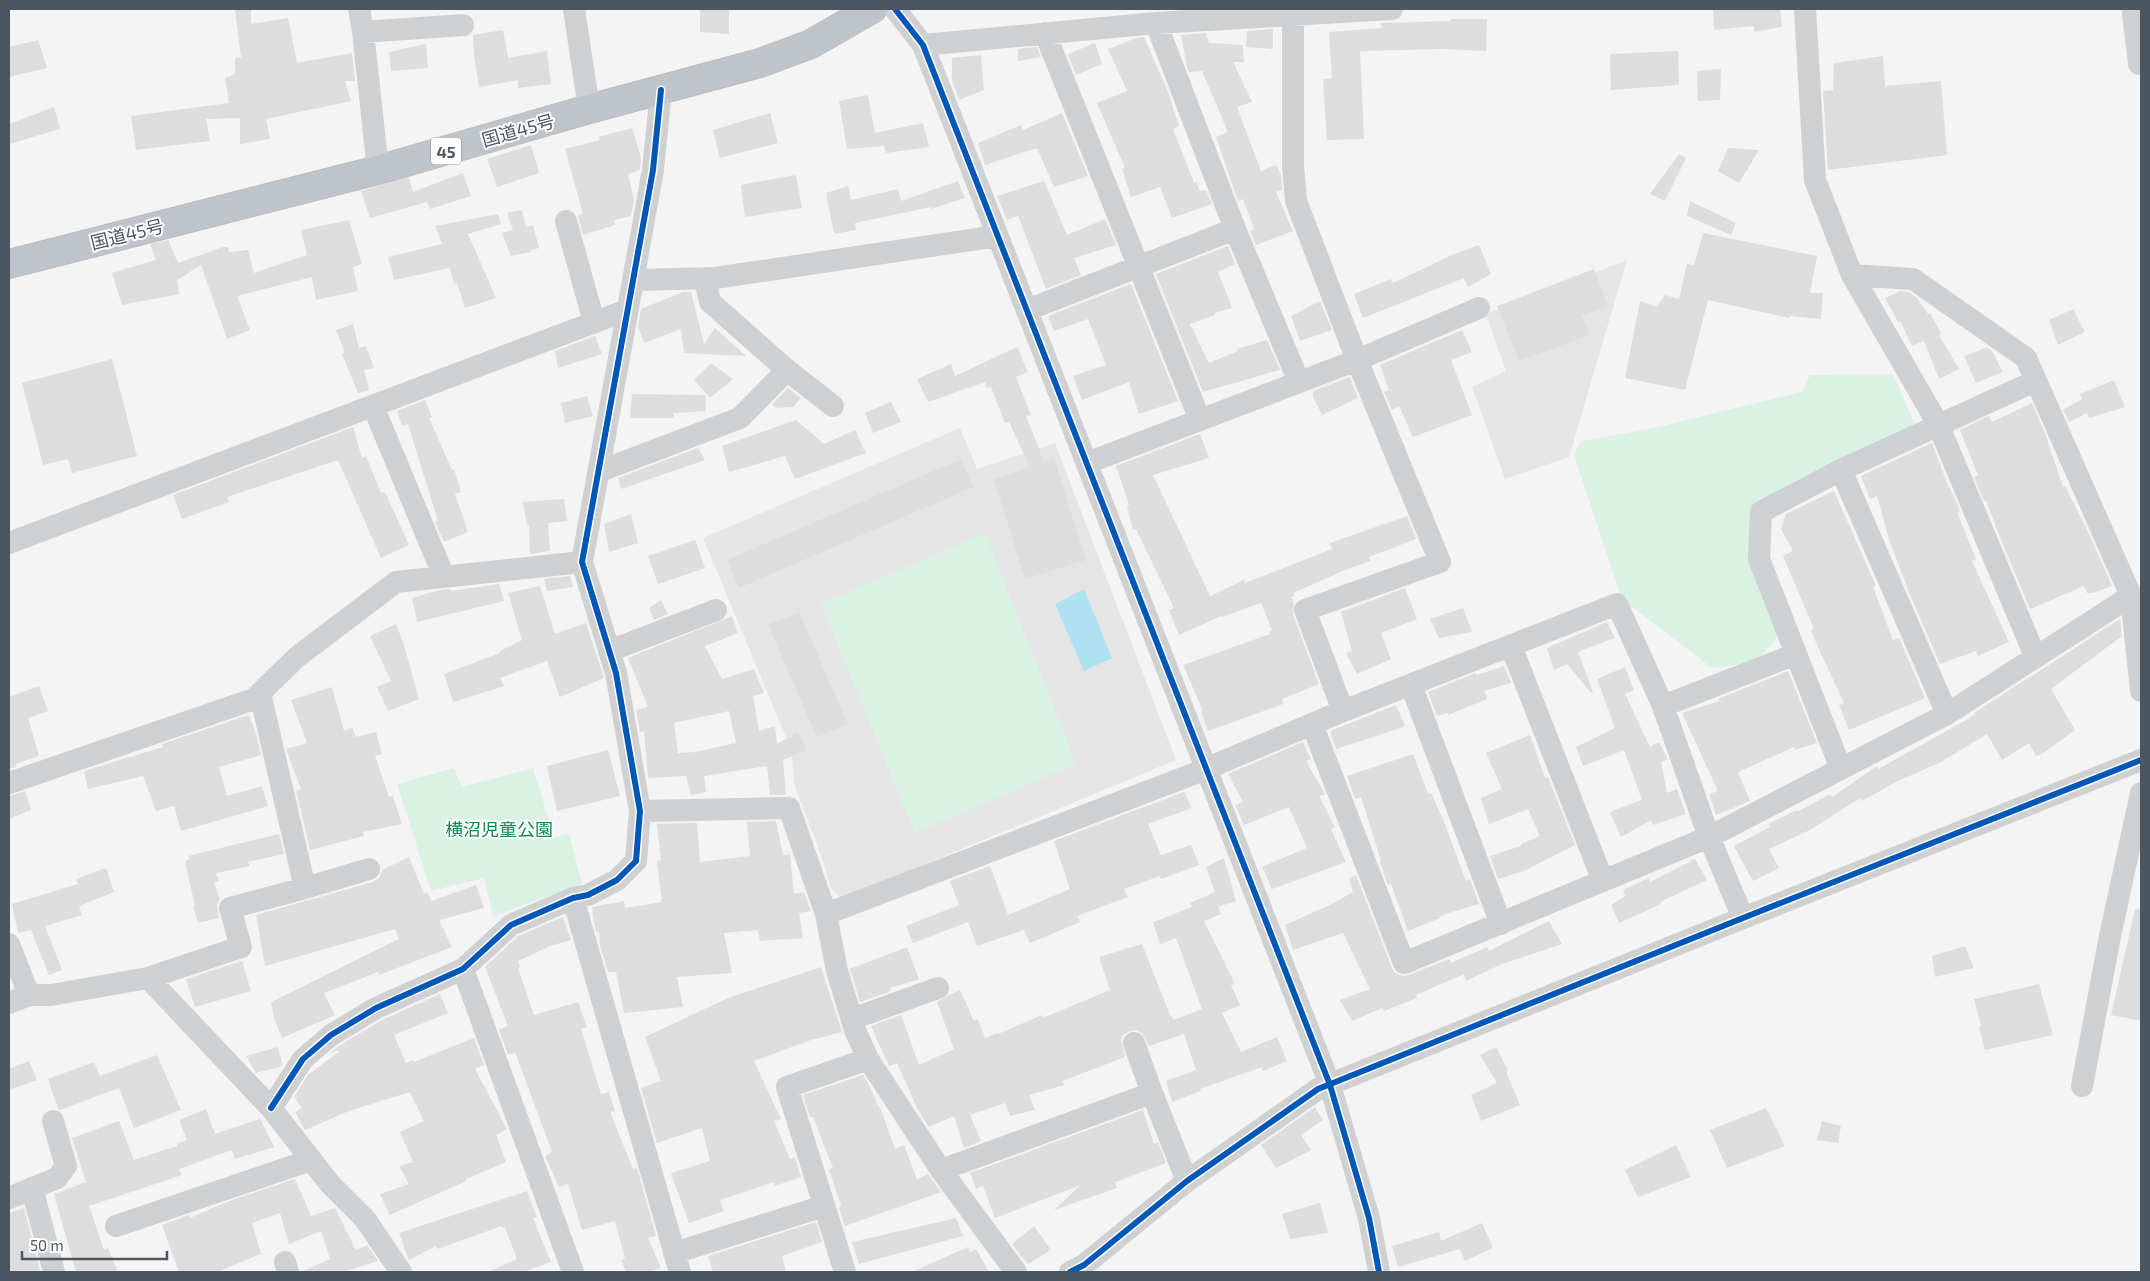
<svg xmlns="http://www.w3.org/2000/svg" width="2150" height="1281" font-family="'Exo 2','Noto Sans JP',sans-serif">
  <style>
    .education { fill: #e6e5e6 }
    .green { fill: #d9f2e3 }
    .water { fill: #aee2f0 }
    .building { fill: #ddddde; fill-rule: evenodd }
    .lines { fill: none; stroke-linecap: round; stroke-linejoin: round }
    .highway-casing { stroke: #b9bec3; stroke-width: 30 }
    .minor { stroke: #ced0d2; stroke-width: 22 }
    .highway { stroke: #bec4c9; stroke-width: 28 }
    .cycleway-casing { stroke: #fff; stroke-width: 9 }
    .cycleway { stroke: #0057b8; stroke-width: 6 }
    .labels { text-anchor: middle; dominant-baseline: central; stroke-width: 4; stroke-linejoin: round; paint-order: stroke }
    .shield { fill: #fff; stroke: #808990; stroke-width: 1 }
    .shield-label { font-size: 16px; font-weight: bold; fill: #4a5661 }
    .street-label { font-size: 18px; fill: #4a5661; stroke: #fff }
    .park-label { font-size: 18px; fill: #17864f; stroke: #fff }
  </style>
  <rect width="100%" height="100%" fill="#f4f4f4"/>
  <path class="education" d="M1627 260 1569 457 1505 479 1472 387 1506 371 1486 314Z
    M960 428 977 469 1055 443 1176 760 841 899 831 888 820 852 795 787 791 749 703 538Z"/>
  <path class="green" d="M1893 374 1915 425 1762 505 1781 632 1757 662 1712 668 1622 599 1574 455 1581 441 1654 428 1802 392 1810 375Z
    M985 533 1076 764 915 833 821 604Z
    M454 768 462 787 533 768 554 837 569 834 582 884 493 916 484 878 431 891 397 784Z"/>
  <path class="water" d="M1084 589 1112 658 1084 671 1055 604Z"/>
  <path class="building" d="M235 9H251V24L288 18 297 63 352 53 355 81H345L351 101 266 119 270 139 240 144V118L206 119 210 141 136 150 131 116 229 103 225 78 235 74V58H241Z
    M700 9H729V34L700 32Z
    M1713 9H1780L1782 27 1754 32V26L1714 30Z
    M1450 19H1487L1486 51 1442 49 1360 51 1364 139 1327 140 1323 79 1332 78 1329 32 1382 28 1381 23 1450 21Z
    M1273 29V49L1246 47 1247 31Z
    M503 30 508 58 547 51 551 84 518 88V80L479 87 474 55 473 35Z
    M1206 33 1209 43 1243 45 1244 62H1233L1252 102 1237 107 1261 171 1276 165 1281 175 1282 190 1276 192 1293 231 1256 245 1250 231 1254 229 1243 199 1238 201 1216 137 1228 132 1202 71 1189 72 1187 67 1181 35Z
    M1144 37 1168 92 1179 126 1173 129 1194 183 1196 182 1200 191 1206 190 1212 204 1172 218 1160 187 1131 197 1122 169 1125 168 1097 103 1127 91 1108 49 1136 38Z
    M38 40 47 68 9 77V47Z
    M1095 43 1102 64 1076 75 1068 54Z
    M426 44 428 68 391 71 389 52Z
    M1037 47 1041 57 1018 61V49Z
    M1678 51 1679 85 1611 90 1610 54Z
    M981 55 984 90 959 100 952 80V58Z
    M1883 56 1885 86 1941 81 1947 155 1828 170 1823 91 1833 90 1834 63Z
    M1721 69 1720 100 1698 101 1697 71Z
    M868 95 875 133 923 123 929 147 886 153 884 146 847 149 839 101Z
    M54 107 60 129 9 144V124Z
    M770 113 778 143 720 158 713 130Z
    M1062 113 1088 176 1054 187 1037 148 985 165 978 143 1021 125 1023 130Z
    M632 128 641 157 640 170 628 174 634 200 631 216 614 220 615 225 583 235 578 215 583 214 565 149 600 140 599 137Z
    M531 145 539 173 497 187 487 159Z
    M1728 148 1759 150 1739 183 1718 171Z
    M1679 154 1686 158 1665 201 1650 194Z
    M463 173 471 196 430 209 427 202 370 218 361 191 409 177 413 192Z
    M796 175 802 208 745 217 741 185Z
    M958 181 965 198 931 209V207L855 223 856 230 834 234 826 193 848 186 851 200 898 189 901 201Z
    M1044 181 1067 235 1105 219 1116 245 1074 258 1081 275 1046 289 1018 216 1007 220 997 196Z
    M1690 201 1736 223 1731 235 1687 216Z
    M522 210 526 227 533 225 539 248 531 250V252L511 256 502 233 513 230 507 213Z
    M498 214 501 224 468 234 496 298 465 308 457 283 454 284 450 268 394 280 388 257 442 244 435 226Z
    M349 220 362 264 353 267 358 291 316 300 312 277 237 296 250 330 227 339 201 265 177 280 179 294 122 305 112 273 156 260 150 244 168 240 178 263 223 247H228L229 252 248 250 254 273 307 255 301 230Z
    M1703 233 1817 256 1810 293H1823L1821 319 1790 316 1789 318 1708 300 1685 390 1625 378 1640 301 1657 307 1665 295 1679 299 1687 264 1694 265Z
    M1479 245 1491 274 1468 287 1464 278 1363 318 1354 294 1391 279 1393 283 1452 255Z
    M1228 246 1235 264 1218 272 1232 308 1214 313 1215 315 1190 324 1209 363 1238 351 1237 349 1267 340 1280 370 1203 392 1156 274Z
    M1594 269 1608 306 1581 315 1589 335 1519 361 1497 306Z
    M1131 284 1178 401 1139 414 1129 382 1082 400 1073 376 1106 365 1088 319 1054 331 1048 316Z
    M1900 291 1908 292 1917 298 1928 314 1930 313 1941 333 1939 335 1959 369 1939 379 1924 341 1912 346 1900 321 1898 322 1885 298Z
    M683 292H691L704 344 715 328 746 356 684 353 681 329 644 343 638 327 641 309Z
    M1320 301 1332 330 1300 341 1291 316Z
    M2073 309 2085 332 2058 345 2049 320Z
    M353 324 359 348 366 346 374 368 364 370 369 390 358 393 342 354 345 353 336 330Z
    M1462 330 1472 352 1451 360 1472 415 1413 437 1399 406 1392 410 1384 392 1389 390 1380 365Z
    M595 336 602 354 558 368 555 351Z
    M1017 347 1028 372 1016 377 1031 415 1026 416 1044 462 1054 458 1086 560 1025 579 994 480 1030 467 1009 422 1005 423 991 387 987 388 985 382 928 402 917 379 951 364 955 376Z
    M1987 347 1992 351 2003 372 1976 383 1964 356Z
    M112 359 137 456 72 473 68 459 43 465 22 383Z
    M711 363 733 379 710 398 694 380Z
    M1350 377 1358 398 1322 415 1313 397V391Z
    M2114 380 2125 407 2089 418 2087 413 2069 422 2063 410 2082 399 2080 394Z
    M788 388 801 398 793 407 776 408 772 404Z
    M632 394 705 395 706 411 674 413V418H630Z
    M587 396 593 416 565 423 561 403Z
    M425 400 432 417 429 418 452 470 454 469 461 492 455 494 468 532 444 542 435 522 438 521 408 424 402 426 397 411Z
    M891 402 901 422 873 433 865 413Z
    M2032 403 2045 433 2063 487 2065 486 2090 536 2112 586 2093 593H2087L2084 586 2030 609 1997 530 1986 500 1984 501 1974 477 1978 475 1960 430 1989 416 1992 422Z
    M796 420 824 444 855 430 866 453 795 479 785 456 729 472 722 446Z
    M353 427 362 458 366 456 381 493 385 492 409 545 381 558 338 460 227 497 229 502 182 519 173 495Z
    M1200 434 1209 458 1153 475 1210 596 1244 580 1245 583 1332 549 1330 543 1407 516 1416 539 1369 557 1371 561 1345 570 1293 593 1294 596 1291 597 1294 603 1293 615 1319 684 1282 699 1283 704 1208 731 1201 712 1203 711 1183 665 1270 634 1269 632 1272 630 1261 603 1222 617 1221 616 1179 635 1169 610 1174 608 1136 529 1133 530 1127 506 1129 505 1116 466Z
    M1932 443 1949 488H1950L1960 511 1957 512 1976 559 1972 561 2009 642 1978 656 1976 651 1940 664 1908 590 1889 539 1877 496 1870 499 1861 476Z
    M698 448 705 460 621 489 618 478Z
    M961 459 973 487 739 588 727 560Z
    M1834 491 1876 586 1873 587 1893 640 1899 638 1925 698 1849 730 1839 705 1844 703 1817 645 1811 630 1814 629 1783 556 1793 551 1781 529 1786 514Z
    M564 499 567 521 548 523 550 551 530 554 529 525 527 526 523 502Z
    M631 514 638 543 609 552 604 524Z
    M695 540 705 568 658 584 648 556Z
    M570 576 573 587 547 591 544 579Z
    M499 584 504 601 417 622 412 598 440 590 450 589 451 591Z
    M540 586 555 634 586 623 604 678 560 697 547 661 500 678 504 686 453 702 444 674 500 653V651L522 640 508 593Z
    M1405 588 1417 619 1381 633 1391 659 1357 674 1346 653 1352 651 1341 612Z
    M661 600 668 614 654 620 649 608Z
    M1463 608 1472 632 1439 638 1430 619Z
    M799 612 848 724 817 737 768 625Z
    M732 616 738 633 705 646 722 679 754 669 764 693 753 696 759 731 775 726 777 744 798 732 807 750 783 760 786 795H770L767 766 704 776 706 792 691 795 686 776 648 778 644 731 640 732 636 710 648 707 628 658ZM729 711 736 743 695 752 678 753 674 723Z
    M2120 619 2122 636 2051 689 2075 730 2042 754 2036 756 2029 743 2002 760 1987 734 1941 762 1896 782 1862 801 1860 798 1810 830 1769 849 1779 868 1753 881 1734 846 1770 827 1768 824 1797 810V812L1830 794 1832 797 1877 766 1878 769 1975 715 1974 713Z
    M1607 622 1615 638 1578 652 1593 692 1591 693 1567 664 1554 670 1547 648Z
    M396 624 404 645 419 699 388 711 377 687 391 681 370 636Z
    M1504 666 1511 683 1484 691 1487 699 1448 715 1447 713 1437 716 1428 692 1476 673 1477 675Z
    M1625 667 1634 690 1625 694 1650 747 1659 742 1668 759 1661 762 1667 793 1677 789 1686 814 1653 825 1651 820 1621 837 1610 812 1642 800 1624 750 1583 766 1576 747 1615 728 1597 679Z
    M1788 671 1817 743 1795 750 1794 747 1738 772 1750 801 1716 815 1709 794 1718 791 1682 713 1719 701 1718 699Z
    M39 686 48 711 28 718 39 756 16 764V767L9 769V697Z
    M332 687 344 731 352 728 356 737 376 732 382 754 375 756 389 797 393 796 402 824 363 832 364 836 310 850 296 790 301 789 286 749 307 743 291 700Z
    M1396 705 1405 725 1403 727 1336 749 1330 731Z
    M249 715 256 734 261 755 219 767 227 796 262 786 268 806 181 831 174 806 156 811 143 776 88 789 84 771 163 747 162 744Z
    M1530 735 1545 778 1548 777 1575 845 1526 870 1498 879 1490 856 1521 846V844L1540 836 1528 809 1489 824 1481 798 1502 789 1486 753Z
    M1303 742 1311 759 1306 761 1325 794 1319 796 1335 827 1331 829 1346 862 1272 889 1262 867 1307 848 1289 807 1244 825 1235 805 1243 802 1228 774Z
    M608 750 620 796 557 811 547 766Z
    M1413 754 1428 794 1431 793 1443 819 1466 881 1470 879 1479 904 1439 916 1440 918 1408 931 1391 884 1388 885 1380 863 1381 861 1361 797 1355 799 1347 776Z
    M25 791 31 810 9 819V796Z
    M1184 792 1192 808 1148 824 1161 855 1191 845 1199 865 1161 879 1160 876 1124 889 1128 897 1077 916 1080 922 1030 943 1024 930 977 946 968 922 913 943 906 926 959 905 950 881 990 866 1008 915 1070 889 1054 841Z
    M776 821 783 855 790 854 794 894 804 892 811 911 799 913 803 938 760 941 758 930 724 933 732 973 677 977 683 1007 624 1013 616 972H608L600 946 599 932 597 933 594 923 592 907 624 901 625 908 662 902 657 861 661 860 657 824 697 823 700 862 750 856 747 822Z
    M279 834 284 854 248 862 250 866 216 873 219 881 214 882 220 899 217 905 219 918 198 923 193 906H195L185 861 190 859 188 856Z
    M409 857 424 894 428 893 431 901 476 885 484 908 439 920 452 947 379 975 378 972 324 993 335 1015 282 1038 275 1021 271 1002 399 939 395 929 265 966 256 915 373 882 379 878 382 872V870Z
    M1224 858 1236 901 1218 907 1221 914 1204 921 1235 984 1231 985 1240 1005 1222 1013 1241 1052 1277 1037 1287 1061 1263 1071 1262 1067 1200 1089 1201 1091 1172 1102 1166 1081 1196 1070 1184 1034 1149 1046 1142 1033 1136 1030 1130 1031 1124 1034 1121 1040 1125 1057 1062 1081 1064 1085 1029 1095 1035 1110 1010 1116 1005 1103 970 1115 981 1141 964 1148 954 1116 929 1127 918 1110 897 1063 889 1066 871 1026 901 1015 919 1065 954 1049 937 1002 949 995 960 990 974 1021 978 1019 985 1038 997 1033 998 1034 1042 1015 1043 1018 1110 990 1099 957 1142 944 1170 1015H1171L1174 1020 1202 1009 1176 938 1160 944 1153 922 1192 907 1190 903 1215 892 1206 867Z
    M1695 859 1707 880 1660 902 1661 904 1619 923 1611 905 1625 896 1623 890 1649 878 1650 882Z
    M106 868 114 892 79 906 82 915 45 926 62 970 49 975 31 930 18 933 12 904 78 884 76 879Z
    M1356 875 1392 968 1395 973 1402 976 1409 975 1449 959 1451 963 1487 947 1489 951 1549 921 1562 944 1502 964 1466 981 1464 974 1416 995 1417 998 1384 1011 1382 1008 1352 1021 1340 1000 1370 989 1343 933 1293 950 1285 925 1332 904 1353 892 1349 879Z
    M2135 909 2141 910V1021L2111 1015Z
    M563 917 571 940 550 946 518 961 520 967 518 968 534 1015 578 1002 587 1027 581 1029 601 1094 609 1092 615 1111 610 1112 633 1169 637 1168 656 1236 648 1238 661 1268 647 1272H626L621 1260 625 1259 615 1221 582 1230 568 1184 559 1187 545 1156 552 1152 515 1052 508 1055 499 1030 508 1026 485 967 518 936Z
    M1965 946 1974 968 1935 977 1932 956Z
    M907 947 919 979 890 988 891 991 860 1002 850 969Z
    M242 961 251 991 195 1007 186 979Z
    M821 967 842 1032 811 1040 754 1061 781 1119 774 1121 790 1159 795 1157 801 1177 775 1186 774 1182 720 1200 724 1211 689 1223 671 1173 710 1161 702 1128 657 1143 641 1088 661 1081 645 1037 728 998Z
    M2039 984 2053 1035 1985 1050 1979 1027 1981 1026 1974 999Z
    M440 994 448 1013 394 1035 406 1063 412 1060 414 1062 474 1038 484 1065 475 1069 507 1129 496 1135 506 1162 466 1179V1181L390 1215 380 1194 409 1184 399 1166 413 1162 400 1132 424 1121 410 1092 349 1111 305 1130 295 1112 302 1108 294 1097 308 1075 341 1050 330 1053 339 1046 382 1020Z
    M278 1047 283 1066 256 1073 246 1056Z
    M1496 1047 1508 1070 1506 1072 1520 1105 1481 1121 1471 1095 1497 1083 1480 1055Z
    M157 1055 181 1110 134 1128 119 1088 60 1110 58 1109 48 1079 94 1062 100 1076Z
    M29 1061 37 1080 9 1090V1069Z
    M863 1075 870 1087 879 1108 880 1107 895 1149 904 1145 917 1179 928 1174 941 1192 845 1226 847 1234 839 1208 841 1205 829 1170 833 1168 813 1117H810L803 1095Z
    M1315 1107 1323 1120 1301 1135 1311 1150 1276 1168 1261 1145Z
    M1766 1108 1785 1146 1727 1168 1710 1130Z
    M206 1109 215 1134 260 1119 274 1147 235 1159 232 1150 179 1169 182 1175 89 1206 104 1250 108 1248 118 1272H76L54 1194 86 1182 72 1138 119 1121 134 1160 177 1146V1144L187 1140 179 1120Z
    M1143 1110 1154 1144 1158 1142 1166 1163 1115 1182 1117 1188 1054 1210 1081 1185 995 1218 983 1186 976 1189 970 1173Z
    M1822 1121 1841 1126 1838 1143 1817 1140Z
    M1676 1145 1691 1177 1638 1197 1625 1170Z
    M295 1179 311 1216 335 1208 356 1250 367 1245 378 1261 343 1272H301L330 1259 321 1231 289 1244 280 1213 252 1223 261 1254 217 1272H179L162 1225 189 1215 190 1218 224 1203Z
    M527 1191 537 1217 533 1218 551 1262 523 1272H488L517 1259 505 1227 502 1228V1226L437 1249 436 1246 409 1260 399 1233Z
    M1320 1203 1328 1233 1290 1239 1282 1214Z
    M24 1208 40 1270 32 1272H11L9 1265V1213Z
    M956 1218 963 1236 859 1264 852 1242Z
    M816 1222 822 1242 782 1256 786 1272H713L708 1256Z
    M1482 1223 1493 1248 1465 1261 1460 1249 1398 1267 1392 1246 1439 1232 1441 1241Z
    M1034 1226 1051 1250 1028 1264 1012 1244Z
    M968 1247 970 1252 976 1249 989 1272H912Z"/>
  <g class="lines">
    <defs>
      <path id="highway" d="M9 264 378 170 589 109 760 63 811 44 872 9"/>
    </defs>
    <use href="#highway" class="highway-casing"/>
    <path class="minor" d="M359 9 363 32 378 170
      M574 9 589 109
      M895 9 923 45 1330 1085 1369 1218 1379 1272
      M1293 9V165L1296 201 1357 360 1440 562 1305 610 1343 711
      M1805 9 1815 180 1852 275 1938 424 2035 656
      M2137 9 2133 13 2139 64
      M1156 23 1235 229 1299 382
      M363 32 463 25
      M1045 33 1200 420
      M923 45 1156 23 1392 9
      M566 221 594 322
      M1852 275 1913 279 2026 358 2131 596 2141 691
      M705 278 710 302 787 370 833 406
      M635 280 715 278 998 236
      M1027 310 1235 229
      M373 406 444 577
      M1087 463 1357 360 1479 308
      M1841 470 1947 714
      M600 471 740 418 787 370
      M9 543 627 310
      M1511 646 1603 881
      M609 651 716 610
      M1411 685 1501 924
      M1663 706 1796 654
      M1312 724 1404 963 1709 837 1947 714 2131 596
      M1841 769 1759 559 1761 512 1841 470 2035 381
      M9 783 254 699 297 657 396 582 582 562
      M640 811 789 808 826 914 837 971 855 1030 868 1059 941 1170 1016 1272
      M305 888 369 869
      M573 898 680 1272
      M826 914 1196 773 1343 711 1617 604 1663 706 1709 837 1743 918
      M9 944 29 995H51L148 978 271 1108 330 1184 365 1219 401 1272
      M463 969 573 1272
      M148 978 241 947 230 908 305 888 260 693
      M9 1003 29 995
      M852 1019 938 988
      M1134 1043 1152 1093
      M2082 1086 2110 936 2141 793
      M271 1108 303 1059 331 1035 376 1008 463 969 511 925 573 898 588 895 617 880 636 861 640 811 616 673 582 562 653 170 661 90
      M941 1170 1152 1093 1187 1181
      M32 1188 54 1272
      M9 1198 57 1178 66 1166 53 1121
      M116 1226 311 1160
      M674 1253 824 1206
      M285 1262 288 1272
      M845 1272 787 1087 868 1059
      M1070 1272 1084 1265 1187 1181 1318 1089 1728 924 2141 760"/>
    <use href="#highway" class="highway"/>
    <defs>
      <path id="cycleway" d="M895 9 923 45 1330 1085 1369 1218 1379 1272
        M271 1108 303 1059 331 1035 376 1008 463 969 511 925 573 898 588 895 617 880 636 861 640 811 616 673 582 562 653 170 661 90
        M1070 1272 1084 1265 1187 1181 1318 1089 1728 924 2141 760"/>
    </defs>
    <use href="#cycleway" class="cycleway-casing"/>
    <use href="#cycleway" class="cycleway"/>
  </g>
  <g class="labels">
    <rect class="shield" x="431" y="137.5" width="30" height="27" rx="4"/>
    <g class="shield-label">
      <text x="446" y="151">45</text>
    </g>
    <g class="street-label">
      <text transform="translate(518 130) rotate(-16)">国道45号</text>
      <text transform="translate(127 234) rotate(-14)">国道45号</text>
    </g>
    <g class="park-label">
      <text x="499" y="829">横沼児童公園</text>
    </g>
  </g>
  <rect width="2150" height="1281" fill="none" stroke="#4a5661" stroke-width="20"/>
  <path d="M22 1251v8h145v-8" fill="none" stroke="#4a5661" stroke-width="2.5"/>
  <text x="30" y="1251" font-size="15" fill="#4a5661" stroke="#ffffff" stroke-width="4" paint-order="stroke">50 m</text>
</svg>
